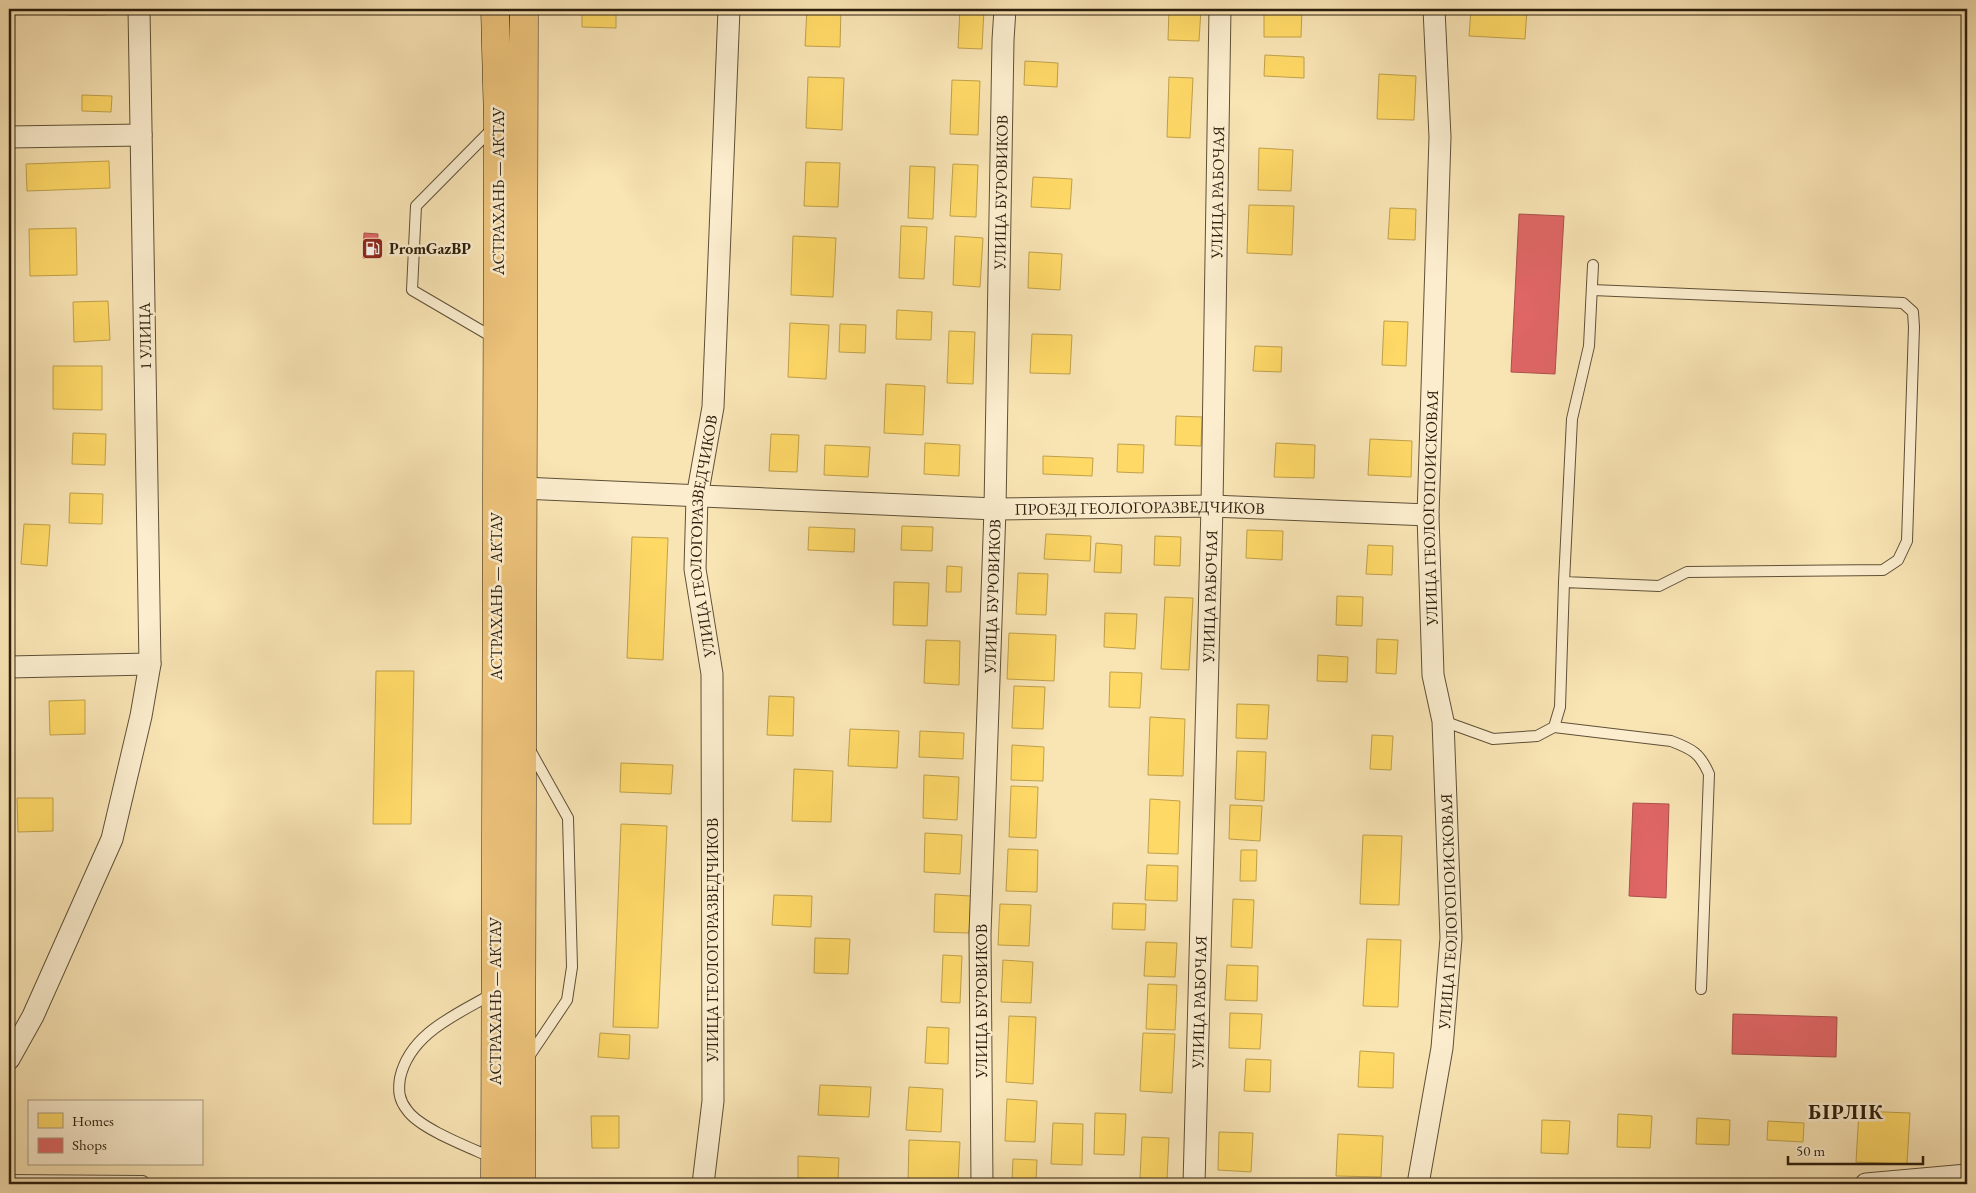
<svg xmlns="http://www.w3.org/2000/svg" width="1976" height="1193" font-family="'EB Garamond',serif">
  <style>
    .homes { fill: #ffd966; stroke: #c0a14b }
    .shops { fill: #e06666; stroke: #aa504b }
    .lines { fill: none; stroke-linecap: round; stroke-linejoin: round }
    .lane-casing { stroke: #5f5036; stroke-width: 12 }
    .street-casing { stroke: #5f5036; stroke-width: 23 }
    .highway-casing { stroke: #2c1e0c; stroke-width: 29 }
    .lane { stroke: #fbedce; stroke-width: 10 }
    .street { stroke: #fbedce; stroke-width: 21 }
    .highway { stroke: #ecc27a; stroke-width: 28 }
    .labels { text-anchor: middle; dominant-baseline: central; stroke-width: 5; stroke-linejoin: round; paint-order: stroke }
    .street-label { font-size: 16px; fill: #2c1e0c; stroke: #fbedce }
    .poi-label { font-size: 16px; font-weight: bold; fill: #2c1e0c; stroke: #fbedce; text-anchor: start }
    .district-label { font-size: 21px; font-weight: bold; letter-spacing: 1px; fill: #2c1e0c; stroke: #fbedce }
  </style>
  <rect width="100%" height="100%" fill="#f9e4b4"/>
  <filter id="stains"><feTurbulence type="fractalNoise" baseFrequency=".004" numOctaves="4"/><feColorMatrix values="0 0 0 0 .2 0 0 0 0 .09 0 0 0 0 .02 0 0 0 .5 -.17"/></filter>
  <radialGradient id="worn" r=".72"><stop offset=".6" stop-color="#630" stop-opacity="0"/><stop offset="1" stop-color="#630" stop-opacity=".3"/></radialGradient>
  <path class="homes" d="M68 9H105V15H68Z
    M582 9H616V28L582 27Z
    M807 9H841L840 47 805 46Z
    M960 9H984L982 49 958 48Z
    M1169 9H1201L1199 41 1168 40Z
    M1264 9H1302L1301 37H1264Z
    M1471 9H1527L1525 39 1469 36Z
    M1265 55 1304 57V78L1264 76Z
    M1025 61 1058 63 1057 87 1024 85Z
    M1379 74 1416 76 1414 120 1377 119Z
    M808 77 844 78 842 130 806 128Z
    M1169 77 1193 78 1190 138 1167 137Z
    M952 80 980 81 978 135 950 134Z
    M82 95 112 96 111 112 82 111Z
    M1259 148 1293 150 1291 191 1258 190Z
    M109 161 110 188 27 191 26 164Z
    M806 162 840 163 838 207 804 206Z
    M953 164 978 165 976 217 950 216Z
    M910 166 935 167 933 219 908 218Z
    M1033 177 1072 179 1070 209 1031 207Z
    M1249 205 1294 206 1292 255 1247 253Z
    M1390 208 1416 209 1415 240 1388 239Z
    M901 226 927 227 924 279 899 278Z
    M76 228 77 275 30 276 29 229Z
    M793 236 836 238 833 297 791 295Z
    M955 236 983 238 980 287 953 285Z
    M1029 252 1062 254 1060 290 1028 288Z
    M108 301 110 340 74 342 73 302Z
    M897 310 932 312 931 340 896 339Z
    M1384 321 1408 322 1406 366 1382 365Z
    M790 323 829 325 826 379 788 377Z
    M840 324 866 325 865 353 839 352Z
    M949 331 975 332 973 384 947 383Z
    M1032 334 1072 335 1070 374 1030 373Z
    M1255 346 1282 347 1281 372 1253 371Z
    M53 366H102V410L53 409Z
    M886 384 925 386 923 435 884 433Z
    M1176 416 1202 417 1201 446 1175 445Z
    M73 433 106 434 105 465 72 464Z
    M771 434 799 435 797 472 769 471Z
    M1370 439 1412 441 1411 477 1368 475Z
    M925 443 960 445 959 476 924 474Z
    M1276 443 1315 445 1314 478 1274 477Z
    M1118 444 1144 445 1143 473 1117 472Z
    M825 445 870 447 868 477 824 475Z
    M1043 456 1093 458 1092 476 1043 474Z
    M70 493 103 494 102 524 69 523Z
    M24 524 50 525 47 566 21 564Z
    M902 526 933 527 932 551 901 550Z
    M809 527 855 529 854 552 808 550Z
    M1247 530 1283 531 1282 560 1246 558Z
    M1046 534 1091 536 1090 561 1044 559Z
    M1155 536 1181 537 1180 566 1154 565Z
    M632 537 668 538 663 660 627 658Z
    M1096 543 1122 545 1121 573 1094 572Z
    M1368 545 1393 546 1392 575 1366 574Z
    M947 566 962 567 961 592H946Z
    M1018 573 1048 574 1046 615 1016 614Z
    M894 582 929 583 927 626 893 625Z
    M1337 596 1363 597 1362 626 1336 625Z
    M1165 597 1193 598 1189 670 1161 669Z
    M1105 613 1137 614 1135 649 1104 647Z
    M1009 633 1056 635 1054 681 1007 679Z
    M1377 639 1398 640 1396 674 1376 673Z
    M926 640 960 641 959 685 924 683Z
    M1318 655 1348 657 1347 682 1317 681Z
    M376 671H414L411 824H373Z
    M1110 672 1142 673 1140 708 1109 707Z
    M1014 686 1045 687 1043 729 1012 728Z
    M769 696 794 697 793 736 767 735Z
    M85 700V734L50 735 49 701Z
    M1237 704 1269 705 1267 739 1236 738Z
    M1150 717 1185 719 1183 776 1148 775Z
    M850 729 899 731 897 768 848 766Z
    M920 731 964 733 963 759 919 757Z
    M1372 735 1393 736 1391 770 1370 769Z
    M1012 745 1044 747 1043 781 1011 780Z
    M1237 751 1266 752 1264 801 1235 799Z
    M621 763 673 765 671 794 620 792Z
    M794 769 833 771 831 822 792 821Z
    M924 775 959 777 957 820 923 818Z
    M1011 786 1038 787 1036 838 1009 837Z
    M17 798H53V831L18 832Z
    M1150 799 1180 801 1178 854 1148 853Z
    M1230 805 1262 806 1260 841 1229 839Z
    M621 824 667 826 658 1028 613 1027Z
    M925 833 962 835 960 874 924 872Z
    M1363 835 1402 836 1399 905 1360 904Z
    M1008 849 1038 850 1037 892 1006 891Z
    M1241 850H1257L1256 881H1240Z
    M1147 865 1178 866 1177 901 1145 900Z
    M935 894 971 896 969 933 934 932Z
    M774 895 812 896 811 927 772 925Z
    M1233 899 1254 900 1252 948 1231 947Z
    M1113 903 1146 904 1145 930 1112 929Z
    M1000 904 1031 905 1029 946 998 945Z
    M815 938 850 939 848 974 814 973Z
    M1367 939 1401 940 1398 1007 1363 1006Z
    M1146 942 1177 943 1175 977 1144 976Z
    M943 955 962 956 960 1003 941 1002Z
    M1003 960 1033 962 1031 1003 1001 1002Z
    M1227 965 1258 966 1257 1001 1225 1000Z
    M1148 984 1177 985 1175 1030 1146 1029Z
    M1230 1013 1262 1014 1260 1049 1229 1048Z
    M1009 1016 1036 1017 1033 1084 1006 1082Z
    M927 1027 949 1028 948 1064 925 1063Z
    M600 1033 630 1035 629 1059 598 1057Z
    M1143 1033 1175 1034 1172 1093 1140 1091Z
    M1360 1051 1394 1053 1393 1088 1358 1087Z
    M1246 1059 1271 1060 1270 1092 1244 1091Z
    M820 1085 871 1087 869 1117 818 1115Z
    M909 1087 943 1089 941 1132 906 1130Z
    M1007 1099 1037 1101 1035 1142 1005 1141Z
    M1859 1111 1910 1113 1907 1164 1856 1162Z
    M1095 1113 1126 1114 1124 1155 1094 1154Z
    M1618 1114 1652 1116 1650 1148 1617 1147Z
    M591 1116H619V1148H592Z
    M1697 1118 1730 1120 1729 1145 1696 1144Z
    M1542 1120 1570 1121 1568 1154 1541 1153Z
    M1768 1121 1804 1123 1803 1142 1767 1140Z
    M1053 1123 1083 1124 1082 1165 1051 1164Z
    M1219 1132 1253 1133 1251 1172 1218 1170Z
    M1338 1134 1383 1136 1381 1177 1336 1176Z
    M1142 1137 1169 1138 1167 1179 1140 1178Z
    M909 1140 960 1142 958 1184 908 1183Z
    M798 1156 839 1158 838 1180 798 1178Z
    M1013 1159 1037 1160 1036 1182 1012 1181Z"/>
  <path class="shops" d="M1519 214 1564 216 1555 374 1511 372Z
    M364 233 378 234 377 258H363Z
    M1633 803 1669 804 1666 898 1629 896Z
    M1733 1014 1837 1017 1836 1057 1732 1054Z"/>
  <g class="lines">
    <defs>
      <path id="lane" d="M492 129 416 206 412 290 494 338
        M1564 582 1659 586 1687 572 1883 570 1898 560 1907 541 1914 327 1913 312 1903 303 1592 290
        M1443 721 1493 739 1537 736 1554 727 1560 707 1564 582 1572 419 1589 346 1593 265
        M1554 727 1671 741C1692 749 1700 753 1709 774L1701 989
        M492 994C456 1015 410 1033 400 1078 398 1091 399 1100 407 1110 420 1129 471 1148 493 1158
        M528 1058 567 1000 572 967 568 818 530 750
        M9 1180 143 1181"/>
      <g id="street">
        <path d="M9 137 141 135"/>
        <path id="s1" d="M522 488 995 509 1212 506 1428 515"/>
        <path d="M9 667 150 664"/>
        <path d="M9 1059 33 1016 112 839 141 716 150 664 139 9"/>
        <path id="s2" d="M703 1184 713 1101 712 674 695 569 697 497 713 407 729 9"/>
        <path id="s3" d="M982 1184 980 934 995 509 1003 40 1005 9"/>
        <path id="s4" d="M1194 1184 1212 506 1220 9"/>
        <path id="s5" d="M1418 1184 1442 1048 1451 938 1443 721 1433 675 1428 515 1440 137 1434 9"/>
        <path d="M1866 1184 1967 1175"/>
      </g>
      <path id="highway" d="M495 9 498 123 495 1184
        M521 1184 524 9"/>
    </defs>
    <use href="#lane" class="lane-casing"/>
    <use href="#street" class="street-casing"/>
    <use href="#highway" class="highway-casing"/>
    <use href="#lane" class="lane"/>
    <use href="#street" class="street"/>
    <use href="#highway" class="highway"/>
  </g>
  <defs>
    <symbol id="fuel-square" viewBox="-11 -11 22 22"><rect x="-9" y="-9" width="18" height="18" rx="4" fill="#8f2418" stroke="#fbedce"/><path d="M-5.5-6h7V0h2V4h1.3V-2.5L3-4.5l.8-.8L6-3V5H2.5V1h-1V6h-7ZM-4.2-4.7v3.2H.2V-4.7Z" fill="#fff"/></symbol>
  </defs>
  <g fill-rule="evenodd">
    <use href="#fuel-square" x="360" y="236" width="25" height="25"/>
  </g>
  <g class="labels">
    <g class="street-label">
      <text transform="translate(498 191) rotate(-90)">АСТРАХАНЬ — АКТАУ</text>
      <text stroke="none"><textPath href="#s3" startOffset="992">УЛИЦА БУРОВИКОВ</textPath></text>
      <text stroke="none"><textPath href="#s4" startOffset="992">УЛИЦА РАБОЧАЯ</textPath></text>
      <text transform="translate(145 336) rotate(-91)">1 УЛИЦА</text>
      <text stroke="none"><textPath href="#s5" startOffset="680">УЛИЦА ГЕОЛОГОПОИСКОВАЯ</textPath></text>
      <text stroke="none"><textPath href="#s1" startOffset="618">ПРОЕЗД ГЕОЛОГОРАЗВЕДЧИКОВ</textPath></text>
      <text stroke="none"><textPath href="#s2" startOffset="650">УЛИЦА ГЕОЛОГОРАЗВЕДЧИКОВ</textPath></text>
      <text transform="translate(496 596) rotate(-90)">АСТРАХАНЬ — АКТАУ</text>
      <text stroke="none"><textPath href="#s3" startOffset="588">УЛИЦА БУРОВИКОВ</textPath></text>
      <text stroke="none"><textPath href="#s4" startOffset="588">УЛИЦА РАБОЧАЯ</textPath></text>
      <text stroke="none"><textPath href="#s5" startOffset="275">УЛИЦА ГЕОЛОГОПОИСКОВАЯ</textPath></text>
      <text transform="translate(712 940) rotate(-90)">УЛИЦА ГЕОЛОГОРАЗВЕДЧИКОВ</text>
      <text transform="translate(495 1001) rotate(-90)">АСТРАХАНЬ — АКТАУ</text>
      <text transform="translate(981 1001) rotate(-90)">УЛИЦА БУРОВИКОВ</text>
      <text stroke="none"><textPath href="#s4" startOffset="182">УЛИЦА РАБОЧАЯ</textPath></text>
    </g>
    <g class="poi-label">
      <text x="389" y="248">PromGazBP</text>
    </g>
    <g class="district-label">
      <text x="1846" y="1111">БІРЛІК</text>
    </g>
  </g>
  <rect width="1976" height="1193" fill="none" stroke="#f9e4b4" stroke-width="30"/>
  <rect x="10" y="10" width="1956" height="1173" fill="none" stroke="#2c1e0c" stroke-width="2.5"/>
  <rect x="15" y="15" width="1946" height="1163" fill="none" stroke="#2c1e0c"/>
  <rect x="28" y="1100" width="175" height="65" fill="#fbedce" stroke="#a89a80"/>
  <rect x="38" y="1113" width="25" height="15" fill="#ffd966" stroke="#a89a80"/>
  <text x="72" y="1126" font-size="15" fill="#2c1e0c">Homes</text>
  <rect x="38" y="1138" width="25" height="15" fill="#e06666" stroke="#a89a80"/>
  <text x="72" y="1150" font-size="15" fill="#2c1e0c">Shops</text>
  <path d="M1788 1156v8h135v-8" fill="none" stroke="#2c1e0c" stroke-width="2.5"/>
  <text x="1796" y="1156" font-size="15" fill="#2c1e0c" stroke="#fbedce" stroke-width="4" paint-order="stroke">50 m</text>
  <rect width="100%" height="100%" filter="url(#stains)"/>
  <rect width="100%" height="100%" fill="url(#worn)"/>
</svg>
